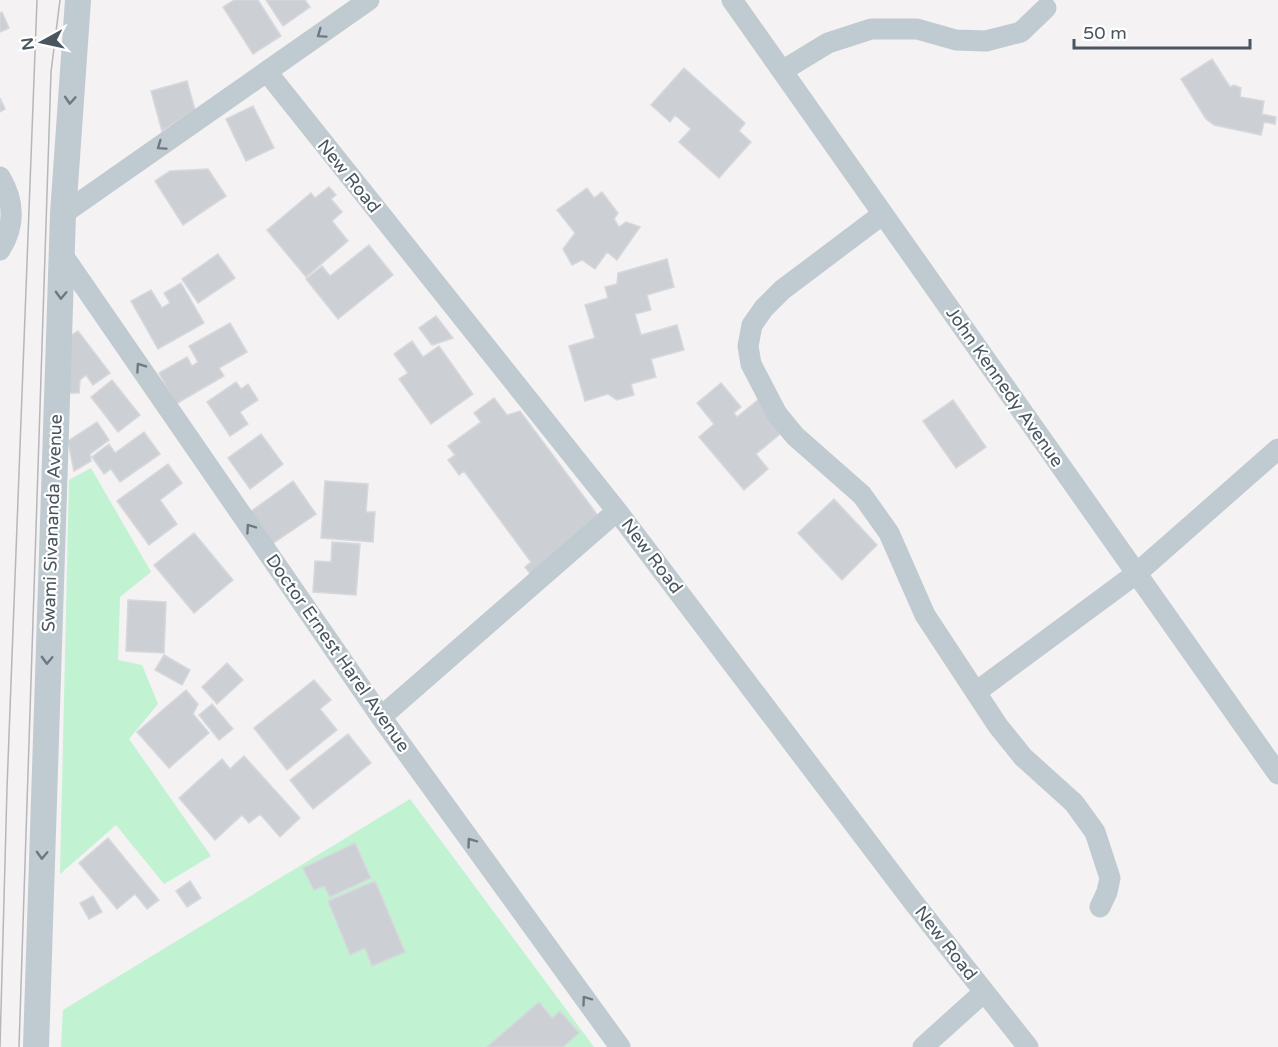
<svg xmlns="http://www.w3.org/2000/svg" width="1278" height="1047" font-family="'Varela Round',sans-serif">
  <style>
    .green { fill: #c1f2d2 }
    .building { fill: #cccfd4; stroke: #d6d8dd; stroke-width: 1.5 }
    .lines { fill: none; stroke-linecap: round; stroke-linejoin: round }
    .minor { stroke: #c0cad1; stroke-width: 21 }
    .tertiary { stroke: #c0cad1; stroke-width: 26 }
    .tram { stroke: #b4b7bc; stroke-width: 1.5 }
    .oneway { stroke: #6d7982 }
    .labels { text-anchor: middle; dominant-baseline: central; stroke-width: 4.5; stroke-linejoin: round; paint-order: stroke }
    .street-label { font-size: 18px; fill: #495660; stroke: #fff }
  </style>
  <rect width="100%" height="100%" fill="#f4f2f2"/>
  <path class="green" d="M91 468 151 572 120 597 118 660 142 665 158 704 129 739 211 856 164 884 116 825 60 874 69 480Z
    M410 799 594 1047H61L63 1010Z"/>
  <path class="building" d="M234 0H258L281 36 253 54 223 7Z
    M266 0H305L310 7 283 26Z
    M2 12 9 28 0 32V13Z
    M1212 59 1230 87 1234 85 1241 88 1240 97 1264 101 1262 114 1276 117 1275 124 1264 122 1261 135 1214 125 1206 119 1181 79Z
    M684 68 745 123 739 131 751 142 719 178 679 142 691 129 675 115 670 122 651 105Z
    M187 81 195 110 162 131 151 91Z
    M0 98 5 109 0 112Z
    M253 106 274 148 246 161 226 119Z
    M208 169 226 196 183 225 155 181 170 171Z
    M329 187 336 195 331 199 342 212 332 221 348 241 306 277 267 230 311 193 315 198Z
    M587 188 594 198 602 192 618 213 614 219 619 227 626 222 640 227 617 260 607 252 595 269 582 260 572 265 563 249 575 233 557 210Z
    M369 245 393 275 338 319 306 279 322 266 330 276Z
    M218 254 235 278 198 303 182 279Z
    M667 259 674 287 647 295 651 310 635 314 641 335 677 325 684 350 651 359 656 377 631 384 634 395 617 400 608 394 585 401 569 346 595 338 585 305 608 298 605 287 617 284 618 273Z
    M181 283 204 323 158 349 131 301 151 290 162 308 170 303 164 293Z
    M436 316 453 338 432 345 419 328Z
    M230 323 247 352 219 368 224 376 176 404 159 373 187 357 192 366 198 362 189 346Z
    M78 331 110 373 93 385 86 375 80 380 79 393H69L70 336Z
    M412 341 423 357 439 346 473 394 431 424 399 379 408 373 394 354Z
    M112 380 140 415 118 432 91 397Z
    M236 382 241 389 248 384 258 400 240 412 248 424 230 436 207 402Z
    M721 383 741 407 734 413 737 417 759 399 785 430 756 454 768 469 744 490 699 437 714 424 697 403Z
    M494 398 507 415 520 411 602 521 531 575 525 567 531 562 464 471 459 475 448 460 455 455 448 446 481 422 474 413Z
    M953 400 986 447 956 468 923 421Z
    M97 422 109 440 90 454 91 461 74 471 68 441Z
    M144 432 160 454 120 482 111 469 104 474 92 457 109 444 115 453Z
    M261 434 283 464 250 489 228 458Z
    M168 464 182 483 160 500 177 524 149 545 117 501Z
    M293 481 316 514 272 544 250 512Z
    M325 481 368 484 366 512H375L373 542 321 538Z
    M834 499 877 545 842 580 798 533Z
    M194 533 233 580 194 613 154 565Z
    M332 542 360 544 356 595 313 592 315 561 331 562Z
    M128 600 166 602 164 653 126 651Z
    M164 655 190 670 182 685 155 670Z
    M227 663 243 680 217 704 202 687Z
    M314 680 331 700 320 709 337 730 287 770 254 728Z
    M186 690 198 704 193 714 209 733 169 768 137 732Z
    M212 704 233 729 219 740 199 715Z
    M348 734 371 763 313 809 290 780Z
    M244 756 300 818 280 837 260 814 249 823 242 815 215 840 179 798 222 759 230 769Z
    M108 838 159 900 147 909 135 894 117 909 79 863Z
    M355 843 371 878 330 897 324 886 314 890 303 868Z
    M190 881 201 898 187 907 176 891Z
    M375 881 405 952 372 966 365 948 350 955 328 901Z
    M93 896 102 912 89 919 80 903Z
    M539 1002 552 1018 560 1011 579 1033 563 1047H487Z"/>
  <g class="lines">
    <path class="minor" d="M732 0 1278 774
      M782 71 828 43 871 29H917L956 40 986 41 1021 32 1046 8
      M267 72 617 511 914 903 1028 1047
      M0 177C15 202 15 226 0 250
      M63 214 369 0
      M883 214 782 290 764 308 752 325 748 346 751 364 777 414 795 436 862 495 889 533 925 615 998 726 1023 757 1074 803 1095 832 1110 878 1107 892 1100 907
      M62 254 381 717 620 1047
      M976 692 1137 573 1278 449
      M381 717 617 511
      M923 1047 984 992"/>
    <path class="tertiary" d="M36 1047 63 214 78 0"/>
    <path class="tram" d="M0 1047 7 788 37 0
      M19 1047 51 72 60 0"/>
  </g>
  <defs><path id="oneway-chevron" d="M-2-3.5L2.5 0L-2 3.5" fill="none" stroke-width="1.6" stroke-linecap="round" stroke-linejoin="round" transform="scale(1.5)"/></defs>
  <g class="oneway">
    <use href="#oneway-chevron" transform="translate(321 34) rotate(145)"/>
    <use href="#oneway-chevron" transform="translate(70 100) rotate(94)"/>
    <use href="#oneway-chevron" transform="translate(161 146) rotate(145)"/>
    <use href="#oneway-chevron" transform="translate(61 295) rotate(92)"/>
    <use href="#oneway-chevron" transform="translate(140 367) rotate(-125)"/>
    <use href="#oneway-chevron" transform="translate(250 528) rotate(-125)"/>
    <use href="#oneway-chevron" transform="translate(47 660) rotate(92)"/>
    <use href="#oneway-chevron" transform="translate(471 842) rotate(-126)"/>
    <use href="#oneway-chevron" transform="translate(42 855) rotate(92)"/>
    <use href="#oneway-chevron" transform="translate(586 1000) rotate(-126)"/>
  </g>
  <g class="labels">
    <g class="street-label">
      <text transform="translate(349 176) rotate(51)">New Road</text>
      <text transform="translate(1005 387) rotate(55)">John Kennedy Avenue</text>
      <text transform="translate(52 523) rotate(-88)">Swami Sivananda Avenue</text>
      <text transform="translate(652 556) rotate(53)">New Road</text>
      <text transform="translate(338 653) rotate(55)">Doctor Ernest Harel Avenue</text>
      <text transform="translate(946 943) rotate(52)">New Road</text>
    </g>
  </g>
  <g transform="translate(42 42) rotate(262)" stroke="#ffffff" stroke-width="4.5" paint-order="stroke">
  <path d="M0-4.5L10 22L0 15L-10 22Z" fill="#495660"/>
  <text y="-9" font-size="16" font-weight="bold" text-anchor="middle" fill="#495660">N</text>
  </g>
  <path d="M1074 39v9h176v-9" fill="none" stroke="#495660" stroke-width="3"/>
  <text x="1083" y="39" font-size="18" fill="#495660" stroke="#ffffff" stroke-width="4.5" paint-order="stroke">50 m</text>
</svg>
